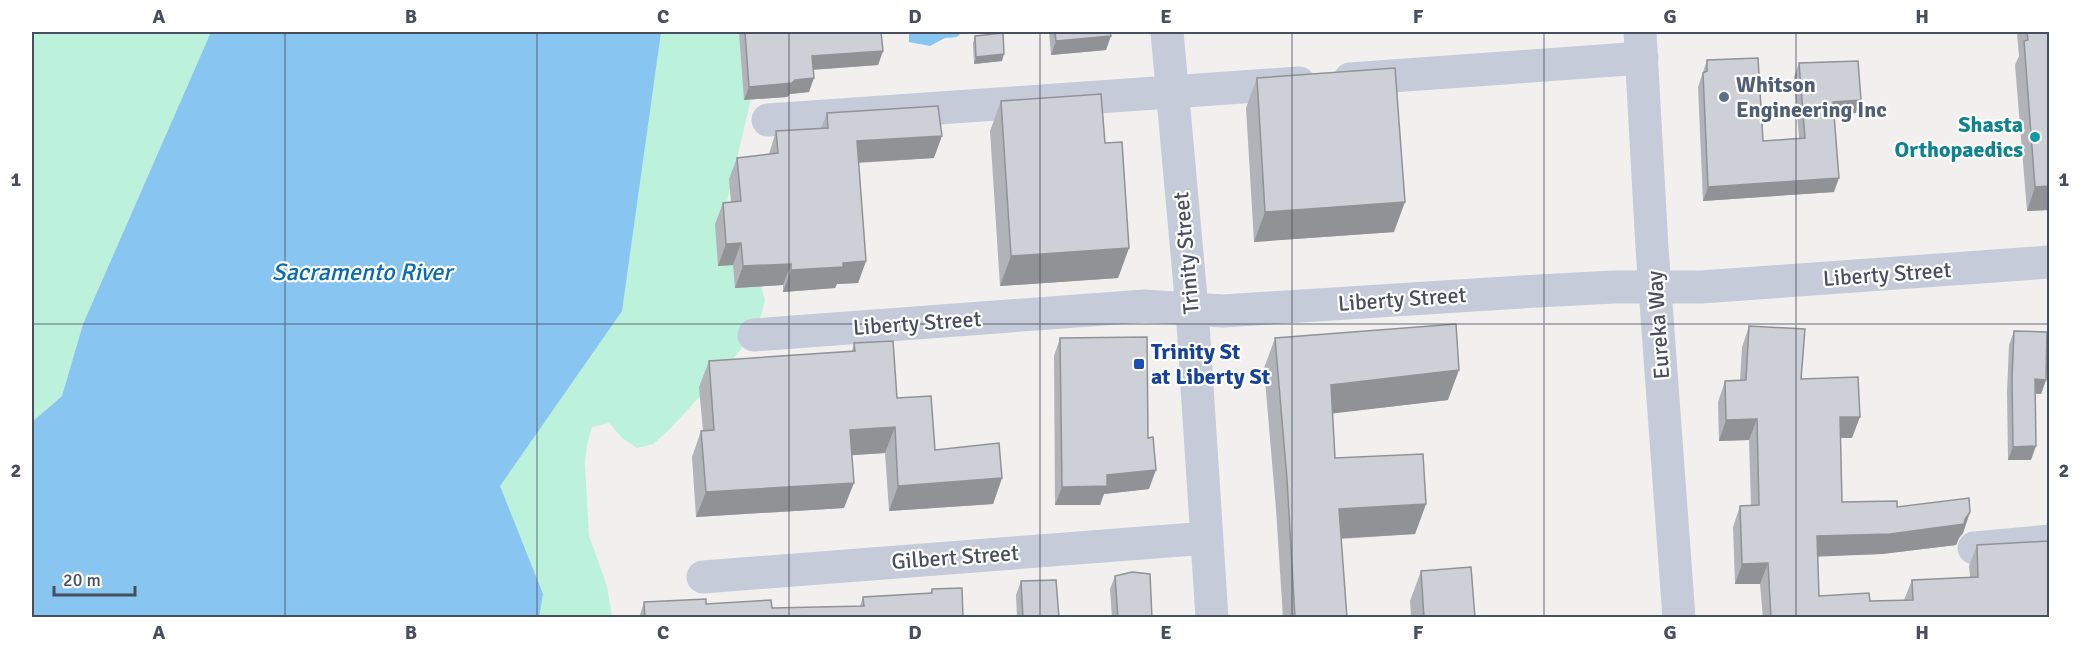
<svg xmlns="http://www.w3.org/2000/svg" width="2081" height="649" font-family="Signika,sans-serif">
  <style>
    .green { fill: #bcf1db }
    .water { fill: #88c5f0 }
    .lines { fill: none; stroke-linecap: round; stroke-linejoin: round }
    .minor { stroke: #c5cbd8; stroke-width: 33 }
    .wall { fill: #b1b3b9 }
    .shaded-wall { fill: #909296 }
    .building { fill: #ced0d7; stroke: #909296; stroke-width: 1.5 }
    .grid { fill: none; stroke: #474e5e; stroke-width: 1.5; stroke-opacity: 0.55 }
    .service-dot { fill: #5c6f8a; stroke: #fff; stroke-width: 2 }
    .culture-dot { fill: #0f9aa8; stroke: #fff; stroke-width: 2 }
    .transit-dot { fill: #1a4fb4; stroke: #fff; stroke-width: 2 }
    .labels { text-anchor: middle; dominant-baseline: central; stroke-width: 4.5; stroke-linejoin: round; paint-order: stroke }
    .service-label { font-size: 22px; font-weight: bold; fill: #4e5e75; stroke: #fff; text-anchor: start }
    .culture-label { font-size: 22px; font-weight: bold; fill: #0d838f; stroke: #fff; text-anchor: end }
    .street-label { font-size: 22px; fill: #474e5e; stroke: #fff }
    .transit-label { font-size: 22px; font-weight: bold; fill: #164399; stroke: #fff; text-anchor: start }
    .water-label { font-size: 24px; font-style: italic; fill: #076bb1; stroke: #fff }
    .neatline { fill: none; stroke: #474e5e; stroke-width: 2 }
    .grid-label { font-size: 20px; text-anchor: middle; font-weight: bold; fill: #474e5e }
  </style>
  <rect width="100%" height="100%" fill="#f2f0ef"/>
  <path class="green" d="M32 32H211L83 324 62 396 32 422Z
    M653 32H739L749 84 750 103 721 227 760 283 765 300 761 316 754 333 720 375 667 432 653 444 637 448 622 438 609 423 592 427 587 445 585 463 589 536 607 586 612 617H522L486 501Z"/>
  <path class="water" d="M211 32H661L622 311 500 486 543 594 539 617H32V422L62 396 83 324Z
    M909 32H960V34L957 37 945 38 930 46 909 42Z"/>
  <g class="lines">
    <path class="minor" d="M1167 32 1192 309 1212 618
      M1640 32 1652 248 1679 618
      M1350 79 1642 58
      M768 120 1299 83
      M754 335 1144 306 1223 311 1521 292 1613 287H1701L2050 262
      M1974 548 2050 541
      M703 577 1207 538"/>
  </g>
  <path class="wall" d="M739 32H881L883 51 878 65 813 70 809 92 790 94 787 97 744 100Z
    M1049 32H1110L1106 50 1051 55Z
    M2018 32H2049V210L2027 211 2015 65 2019 56 2017 34Z
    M975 36 1002 61 974 64 973 43Z
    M1707 60 1763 141 1799 138 1794 77 1799 63 1856 113 1834 115V192L1703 201 1698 87Z
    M1257 78 1394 232 1254 242 1246 108Z
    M1001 101 1105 143 1129 248 1118 278 1000 286 990 131Z
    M827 113 934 158 858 163 866 261 858 283 837 284 835 288 783 292V285L735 288 733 265 718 266 715 224 723 203 731 202 729 179 737 158 769 154 776 131 821 128Z
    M1749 326 1801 379 1852 438H1840L1842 502 1970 512 1963 533 1959 538 1956 545 1882 554 1818 556 1819 596 1870 601 1904 600 1912 580 1970 577 1969 566 1977 545 2049 618H1763L1760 584H1735L1733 527 1740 506 1751 505 1749 440 1719 441 1718 402 1725 381H1740L1742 347Z
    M2014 331 2046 380 2041 394 2035 393 2031 460H2008L2007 392 2009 345Z
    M1060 338 1149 489 1104 494 1100 505H1055L1054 356Z
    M1275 338 1448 400 1332 413 1335 458 1426 504 1415 534 1341 539 1347 618H1283L1276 509 1264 368Z
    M854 343 897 398 935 450 1002 478 993 504 889 511 885 453 852 455 844 508 696 517 692 457 701 431H703L699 387 709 361 852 351Z
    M1421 571 1475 618H1411L1410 601Z
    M1115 576 1152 618H1112L1110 589Z
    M1021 581 1059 618H1017L1016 595Z
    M932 589 963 618H639L644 602 772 608 860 606 863 597 930 593Z"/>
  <path class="shaded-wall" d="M1343 32H1394L1343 34Z
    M1111 36 1106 50 1051 55 1056 41Z
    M883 51 878 65 807 70 812 56Z
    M1004 54 1002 61 974 64 976 57Z
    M814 78 809 92 790 94 787 97 744 100 749 87Z
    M1861 100 1856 113 1828 116 1833 102Z
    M942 136 934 158 849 163 857 141Z
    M1839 178 1834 192 1703 201 1708 187Z
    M2049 186V210L2027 211 2035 187Z
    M1405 202 1394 232 1254 242 1265 212Z
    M741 243 733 265 718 266 726 244Z
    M1129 248 1118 278 1000 286 1011 256Z
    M866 261 858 283 837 284 835 288 783 292 791 270 843 263Z
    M791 264 783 285 735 288 743 266Z
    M1459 370 1448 400 1320 415 1331 385Z
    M2035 379 2046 380 2041 394 2030 393Z
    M1840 417H1860L1852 438H1832Z
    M1757 419 1749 440 1719 441 1726 420Z
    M895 427 885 453 841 456 850 430Z
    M2036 446 2031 460H2008L2013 447Z
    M1156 470 1149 489 1104 494 1100 505H1055L1062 487 1107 475Z
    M1002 478 993 504 889 511 898 486Z
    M854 483 844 508 696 517 706 492Z
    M1426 504 1415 534 1328 539 1339 509Z
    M1970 512 1963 533 1959 538 1956 545 1882 554 1809 557 1817 536 1965 519Z
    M1768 563 1760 584H1735L1742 564Z"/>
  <path class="building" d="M745 32H881L883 51 812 56 814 78 795 80 792 83 749 87Z
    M1055 32H1110L1111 36 1056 41Z
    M2027 32H2049V186L2035 187 2024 41 2028 40Z
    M1003 33 1004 54 976 57 975 36Z
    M1758 58 1763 141 1805 138 1799 63 1858 61 1861 100 1833 102 1839 178 1708 187 1703 73 1707 71V60Z
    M1395 68 1405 202 1265 212 1257 78Z
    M1101 94 1105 143 1122 142 1129 248 1011 256 1001 101Z
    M938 106 942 136 857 141 866 261 843 263V267L791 270V264L743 266 741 243 726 244 723 203 741 201 737 158 778 153 776 131 828 128 827 113Z
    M1456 324 1459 370 1331 385 1335 458 1423 454 1426 504 1339 509 1347 618H1295L1287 479 1275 338Z
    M1749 326 1805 329 1801 379 1858 377 1860 417H1840L1842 502 1897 501V507L1969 498 1970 512 1965 519 1964 524 1890 534 1817 536 1819 596 1869 593 1870 601 1913 600 1912 580 1978 577 1977 545 2049 541V618H1771L1768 563 1742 564 1740 506 1759 505 1757 419 1726 420 1725 381 1746 380Z
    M2014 331 2047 332 2046 380 2035 379 2036 446 2013 447 2012 378Z
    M1147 337 1148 438 1153 437 1156 470 1107 475V486L1062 487 1060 338Z
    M893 341 897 398 931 396 935 450 999 443 1002 478 898 486 895 427 850 430 854 483 706 492 701 431 714 430 709 361 855 351 854 343Z
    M1471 567 1475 618H1424L1421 571Z
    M1132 572 1150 574 1152 618H1118L1115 576Z
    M1056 580 1059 618H1023L1021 581Z
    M962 588 963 618H645L644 602 706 599V604L771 600 772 608 864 606 863 597 932 593V589Z"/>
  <path class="grid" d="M285 32V618M537 32V618M789 32V618M1040 32V618M1292 32V618M1544 32V618M1796 32V618M32 324H2050"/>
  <circle class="service-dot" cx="1724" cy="97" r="6"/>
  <circle class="culture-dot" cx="2035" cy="137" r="6"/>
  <rect class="transit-dot" x="1133" y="358" width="12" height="12" rx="3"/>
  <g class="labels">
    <g class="service-label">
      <text x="1736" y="84">Whitson<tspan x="1736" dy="25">Engineering Inc</tspan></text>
    </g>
    <g class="culture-label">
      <text x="2023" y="124">Shasta<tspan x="2023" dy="25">Orthopaedics</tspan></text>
    </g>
    <g class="street-label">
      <text transform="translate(1186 253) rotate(-95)">Trinity Street</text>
      <text transform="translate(1887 274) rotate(-4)">Liberty Street</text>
      <text transform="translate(1402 299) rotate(-4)">Liberty Street</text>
      <text transform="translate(917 323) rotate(-4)">Liberty Street</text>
      <text transform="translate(1658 325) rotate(-94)">Eureka Way</text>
      <text transform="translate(955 557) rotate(-4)">Gilbert Street</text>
    </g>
    <g class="transit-label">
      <text x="1151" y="351">Trinity St<tspan x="1151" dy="25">at Liberty St</tspan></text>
    </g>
    <g class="water-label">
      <text x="362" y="272">Sacramento River</text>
    </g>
  </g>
  <rect width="2081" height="649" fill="none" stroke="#ffffff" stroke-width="66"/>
  <path d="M54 586v9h81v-9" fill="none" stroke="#474e5e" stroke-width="3"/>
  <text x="63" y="586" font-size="18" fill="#474e5e" stroke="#ffffff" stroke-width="4.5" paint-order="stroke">20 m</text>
  <rect x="33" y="33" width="2015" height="583" class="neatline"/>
  <g class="grid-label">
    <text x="159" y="23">A</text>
    <text x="411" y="23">B</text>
    <text x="663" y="23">C</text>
    <text x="915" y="23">D</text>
    <text x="1166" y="23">E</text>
    <text x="1418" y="23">F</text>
    <text x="1670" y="23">G</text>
    <text x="1922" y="23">H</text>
    <text x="16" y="186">1</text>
    <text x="2064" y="186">1</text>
    <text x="16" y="477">2</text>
    <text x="2064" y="477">2</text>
    <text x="159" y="639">A</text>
    <text x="411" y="639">B</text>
    <text x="663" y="639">C</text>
    <text x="915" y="639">D</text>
    <text x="1166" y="639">E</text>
    <text x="1418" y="639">F</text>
    <text x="1670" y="639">G</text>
    <text x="1922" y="639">H</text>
  </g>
</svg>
